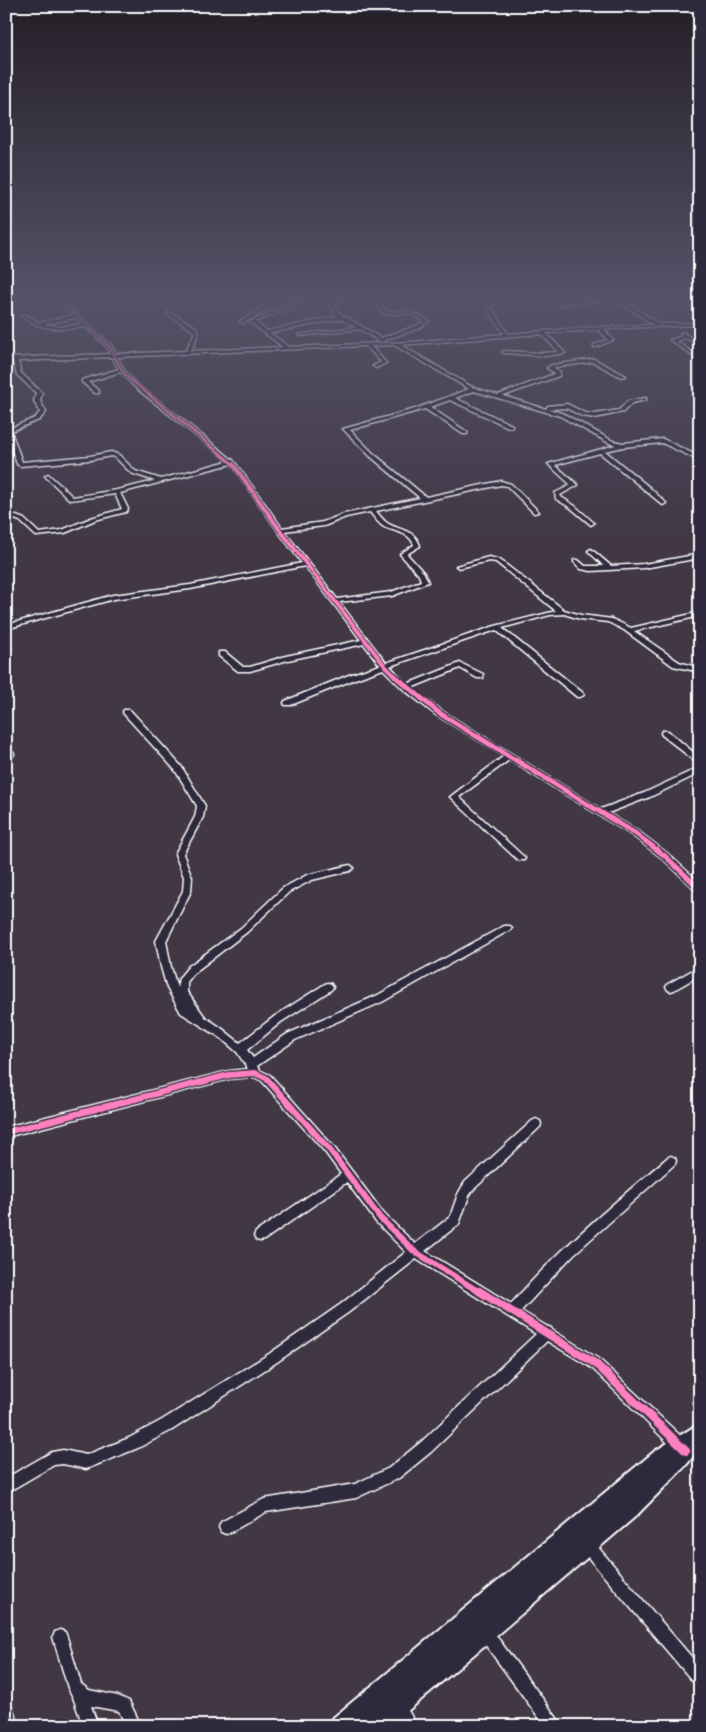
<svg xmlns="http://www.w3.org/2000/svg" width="706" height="1732" font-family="Itim,sans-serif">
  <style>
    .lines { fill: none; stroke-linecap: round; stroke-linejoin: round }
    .street-casing { stroke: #fff; stroke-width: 3 }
    .secondary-casing { stroke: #fff; stroke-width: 4 }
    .street { fill: #2f2a3d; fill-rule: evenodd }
    .secondary { fill: #2f2a3d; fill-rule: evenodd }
    .cycleway-far4-casing { stroke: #2f2a3d; stroke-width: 5 }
    .cycleway-far3-casing { stroke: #2f2a3d; stroke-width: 6 }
    .cycleway-far2-casing { stroke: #2f2a3d; stroke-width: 8 }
    .cycleway-far1-casing { stroke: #2f2a3d; stroke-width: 9 }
    .cycleway-casing { stroke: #2f2a3d; stroke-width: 11 }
    .cycleway-far4 { stroke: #ff80c0; stroke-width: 3 }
    .cycleway-far3 { stroke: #ff80c0; stroke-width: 4 }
    .cycleway-far2 { stroke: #ff80c0; stroke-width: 5 }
    .cycleway-far1 { stroke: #ff80c0; stroke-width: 6 }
    .cycleway { stroke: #ff80c0; stroke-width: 8 }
  </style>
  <rect width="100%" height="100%" fill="#413745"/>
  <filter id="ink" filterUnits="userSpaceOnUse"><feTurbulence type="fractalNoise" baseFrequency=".02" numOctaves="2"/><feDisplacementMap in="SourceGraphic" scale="10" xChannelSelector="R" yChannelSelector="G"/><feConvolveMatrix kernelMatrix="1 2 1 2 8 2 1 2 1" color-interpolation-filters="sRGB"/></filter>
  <g filter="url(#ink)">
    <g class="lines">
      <defs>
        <path id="street" d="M55 298H60L111 345 116 354 186 351 195 332 168 314V312H170L194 326 199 332 191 351 283 347 250 322 308 298H314L255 322 267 331 338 316 335 314 330 304 323 298H328L333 301 345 298H352L335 304 339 313 381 338 416 326 424 321 409 313 384 314 378 307 377 298H381L382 307 387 312 410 311 429 321 420 328 384 340 385 341 383 342 376 341V339L359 329 300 336 298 335 356 327 341 319 270 333 289 347 411 342 504 334 488 309 490 308H492L508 334 581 328 653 325 616 299 561 306 559 305 607 298H620L659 324 700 323V325L604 329 613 340 596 347H594V345L608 340 599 330 546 333 565 353 547 356 504 353 502 352 504 351 540 353 559 352 541 334 401 345 472 387 498 395 554 374V373L547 368 552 365 594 359 626 376 621 377 593 362 555 367 554 368 560 372 559 376 503 396 546 409 548 406 567 404 585 413 595 414 619 410 628 401 646 398V400L632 403 623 412 595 418 582 416 566 408 549 409 564 414 613 441 623 443 663 439 700 457V461L662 443 623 447 605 451 650 488 666 503 663 505 600 453 555 465 578 485 560 495 561 497 575 506 593 522 594 523 591 525 571 508 556 499 555 493 571 485 548 464 616 445 609 443 560 416 474 391 455 398 512 425V427H508L450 400 430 407 467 432V434H463L425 409 350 430 374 454 426 497 501 481 511 484 539 512 534 513 507 486 501 485 376 511C379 515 383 520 387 523 400 531 415 529 420 546L407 554 424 573 428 582 392 596 339 602 386 663 495 626 556 611 496 562 489 561 459 568 456 566 489 557 500 560 564 610 581 615 612 619 631 628 700 612V616L634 631 679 662 700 668V672L673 666 624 630 608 622 580 619 564 614 550 615 502 628 583 693 584 695 580 697H577L496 630 390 666 407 684 460 663 483 674V678H477L460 668 411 688 442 711 601 809 644 793 700 767V773L650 797 608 813 639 832 668 854 700 883V892L697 891 662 858 633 836 509 760 459 797 525 858 524 860H518L450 797 504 756 436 715 403 689 383 669 355 679 291 705H285L284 703 285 701 349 675 380 665 364 644 288 660 250 671H238L219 656V652H225L243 667H250L286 656 361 640 305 566 190 589 114 599 6 629V625L113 595 190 585 302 563 278 531 231 464 120 493 128 509 126 512 95 520 65 533 36 536 20 521 6 516V512L24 519 39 533 62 530 91 518 122 509 115 494 70 500 46 477 45 476 48 474 73 497 117 490 155 481 131 473 115 457 111 456 90 460 20 466 17 464 6 434V430L35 418 40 412 34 401 36 393 17 375 13 361H6V358L111 354 107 347 85 327C61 330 40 331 21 315L25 314 39 323 73 315ZM75 318 83 324 60 327 44 324ZM394 345 469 389 415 409 343 429 370 456 420 498 344 514 323 522 282 528 234 461 140 386 126 373 117 357 366 346 381 362 373 366 376 368 386 363 371 346ZM112 357 119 369 82 380V382L95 393H99V391L88 382 120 372 136 388 228 461 161 479 135 471 119 455 111 452 90 456 22 462 11 431 39 420 46 412 40 401 42 393 21 373 18 361ZM370 512C374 517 378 523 384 527 395 532 410 532 414 545L400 554 419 575 421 581 391 592 337 599 284 531 324 526 346 517Z
          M292 298H298L270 308 243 323 239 322 266 306Z
          M682 332 700 344V347L686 338 676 341 700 358V361L670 340 683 336 680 333Z
          M591 549 611 566 644 564 700 554V558L644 568 591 571 581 569 574 562V560H578L585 566H604L589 552 588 551Z
          M124 710H130L181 766 205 806 203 817 183 854 192 877 191 891 166 941 171 967 177 988 179 978 189 966 241 928 283 888 307 875 350 865 354 868 350 871 312 880 289 892 247 932 195 972 187 982V992L205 1017 220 1027 240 1043 275 1016 325 984 328 983 331 984 333 987 331 990 281 1022 247 1050 253 1058 287 1034 376 996 504 926H510L512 928 510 930 382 1002 295 1040 257 1066 259 1070 270 1075 333 1146 384 1214 415 1244 450 1217 458 1194 465 1182 532 1121 536 1119 540 1121 541 1124 540 1127 473 1190 469 1196 459 1224 425 1251 511 1304C558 1250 613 1204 667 1158L671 1156 675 1158 676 1161 675 1164 573 1255 521 1311 546 1326 551 1328 552 1330 600 1360 687 1442 689 1447 687 1452 682 1454 677 1452 592 1368 547 1341 431 1452 399 1478 356 1498 266 1512 231 1532 226 1534 221 1532 219 1527 221 1522 264 1499 355 1484 389 1468 421 1442 536 1334 416 1259 349 1312 277 1362 172 1430 138 1448 86 1469 63 1464 54 1465 6 1493V1478L52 1452 63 1450 86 1455 129 1438 162 1420 269 1354 341 1304 406 1252 376 1222 347 1182 264 1240 260 1241 256 1240 254 1236 256 1232 341 1174 325 1152 262 1081 254 1077 229 1079 6 1137V1127L229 1071 248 1069 237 1052 221 1038 181 1013 167 988 161 967 156 941 183 891 184 877 175 854 195 817 197 806 175 770 124 714 123 712Z
          M662 731H668L700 758V765L662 735 661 733Z
          M6 747H9L14 754 9 762 6 763Z
          M700 966V975L674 990 671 991 668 990 666 987 668 984Z
          M586 1537 591 1539 700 1667V1686L695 1684 581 1549 579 1544 581 1539Z
          M484 1624 489 1626 559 1721 561 1726H545L479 1636 477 1631 479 1626Z
          M60 1630 65 1632 67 1637 81 1684 89 1690 118 1696 129 1701 141 1726H126L119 1711 91 1706 98 1726H83L73 1697 68 1688 53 1637 55 1632Z
          M397 1697 402 1700 417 1726H401L389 1705 392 1700Z
          M6 1702 11 1704 19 1726H6Z"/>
        <path id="secondary" d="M700 1423V1444L698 1450 687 1464 636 1516 390 1726H362L365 1720 358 1726H330L333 1718 655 1451Z"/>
      </defs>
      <use href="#street" class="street-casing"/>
      <use href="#secondary" class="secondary-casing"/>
      <use href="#street" class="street"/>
      <use href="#secondary" class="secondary"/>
      <defs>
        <path id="cycleway-far4" d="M57 298 109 346 124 374 234 465"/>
        <path id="cycleway-far3" d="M233 464 280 530 385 666 396 677"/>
        <path id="cycleway-far2" d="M395 676 439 713 636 834 665 856 700 889"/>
        <path id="cycleway-far1" d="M6 1132 229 1075 255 1073 266 1078 329 1149 380 1218 414 1251 481 1293"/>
        <path id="cycleway" d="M479 1291 596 1364 686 1451"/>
      </defs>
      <use href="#cycleway-far4" class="cycleway-far4-casing"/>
      <use href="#cycleway-far3" class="cycleway-far3-casing"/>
      <use href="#cycleway-far2" class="cycleway-far2-casing"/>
      <use href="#cycleway-far1" class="cycleway-far1-casing"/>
      <use href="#cycleway" class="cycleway-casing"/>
      <use href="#cycleway-far4" class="cycleway-far4"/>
      <use href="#cycleway-far3" class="cycleway-far3"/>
      <use href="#cycleway-far2" class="cycleway-far2"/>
      <use href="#cycleway-far1" class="cycleway-far1"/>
      <use href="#cycleway" class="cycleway"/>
    </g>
  </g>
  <linearGradient id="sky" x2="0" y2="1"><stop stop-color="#241e26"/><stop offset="0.55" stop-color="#545368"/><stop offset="1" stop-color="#545368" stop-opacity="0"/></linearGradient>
  <rect width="706" height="540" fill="url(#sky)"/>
  <rect width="706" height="1732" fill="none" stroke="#2f2a3d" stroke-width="25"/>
  <rect x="12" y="12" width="681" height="1707" fill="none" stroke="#fff" stroke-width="2" filter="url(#ink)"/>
</svg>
